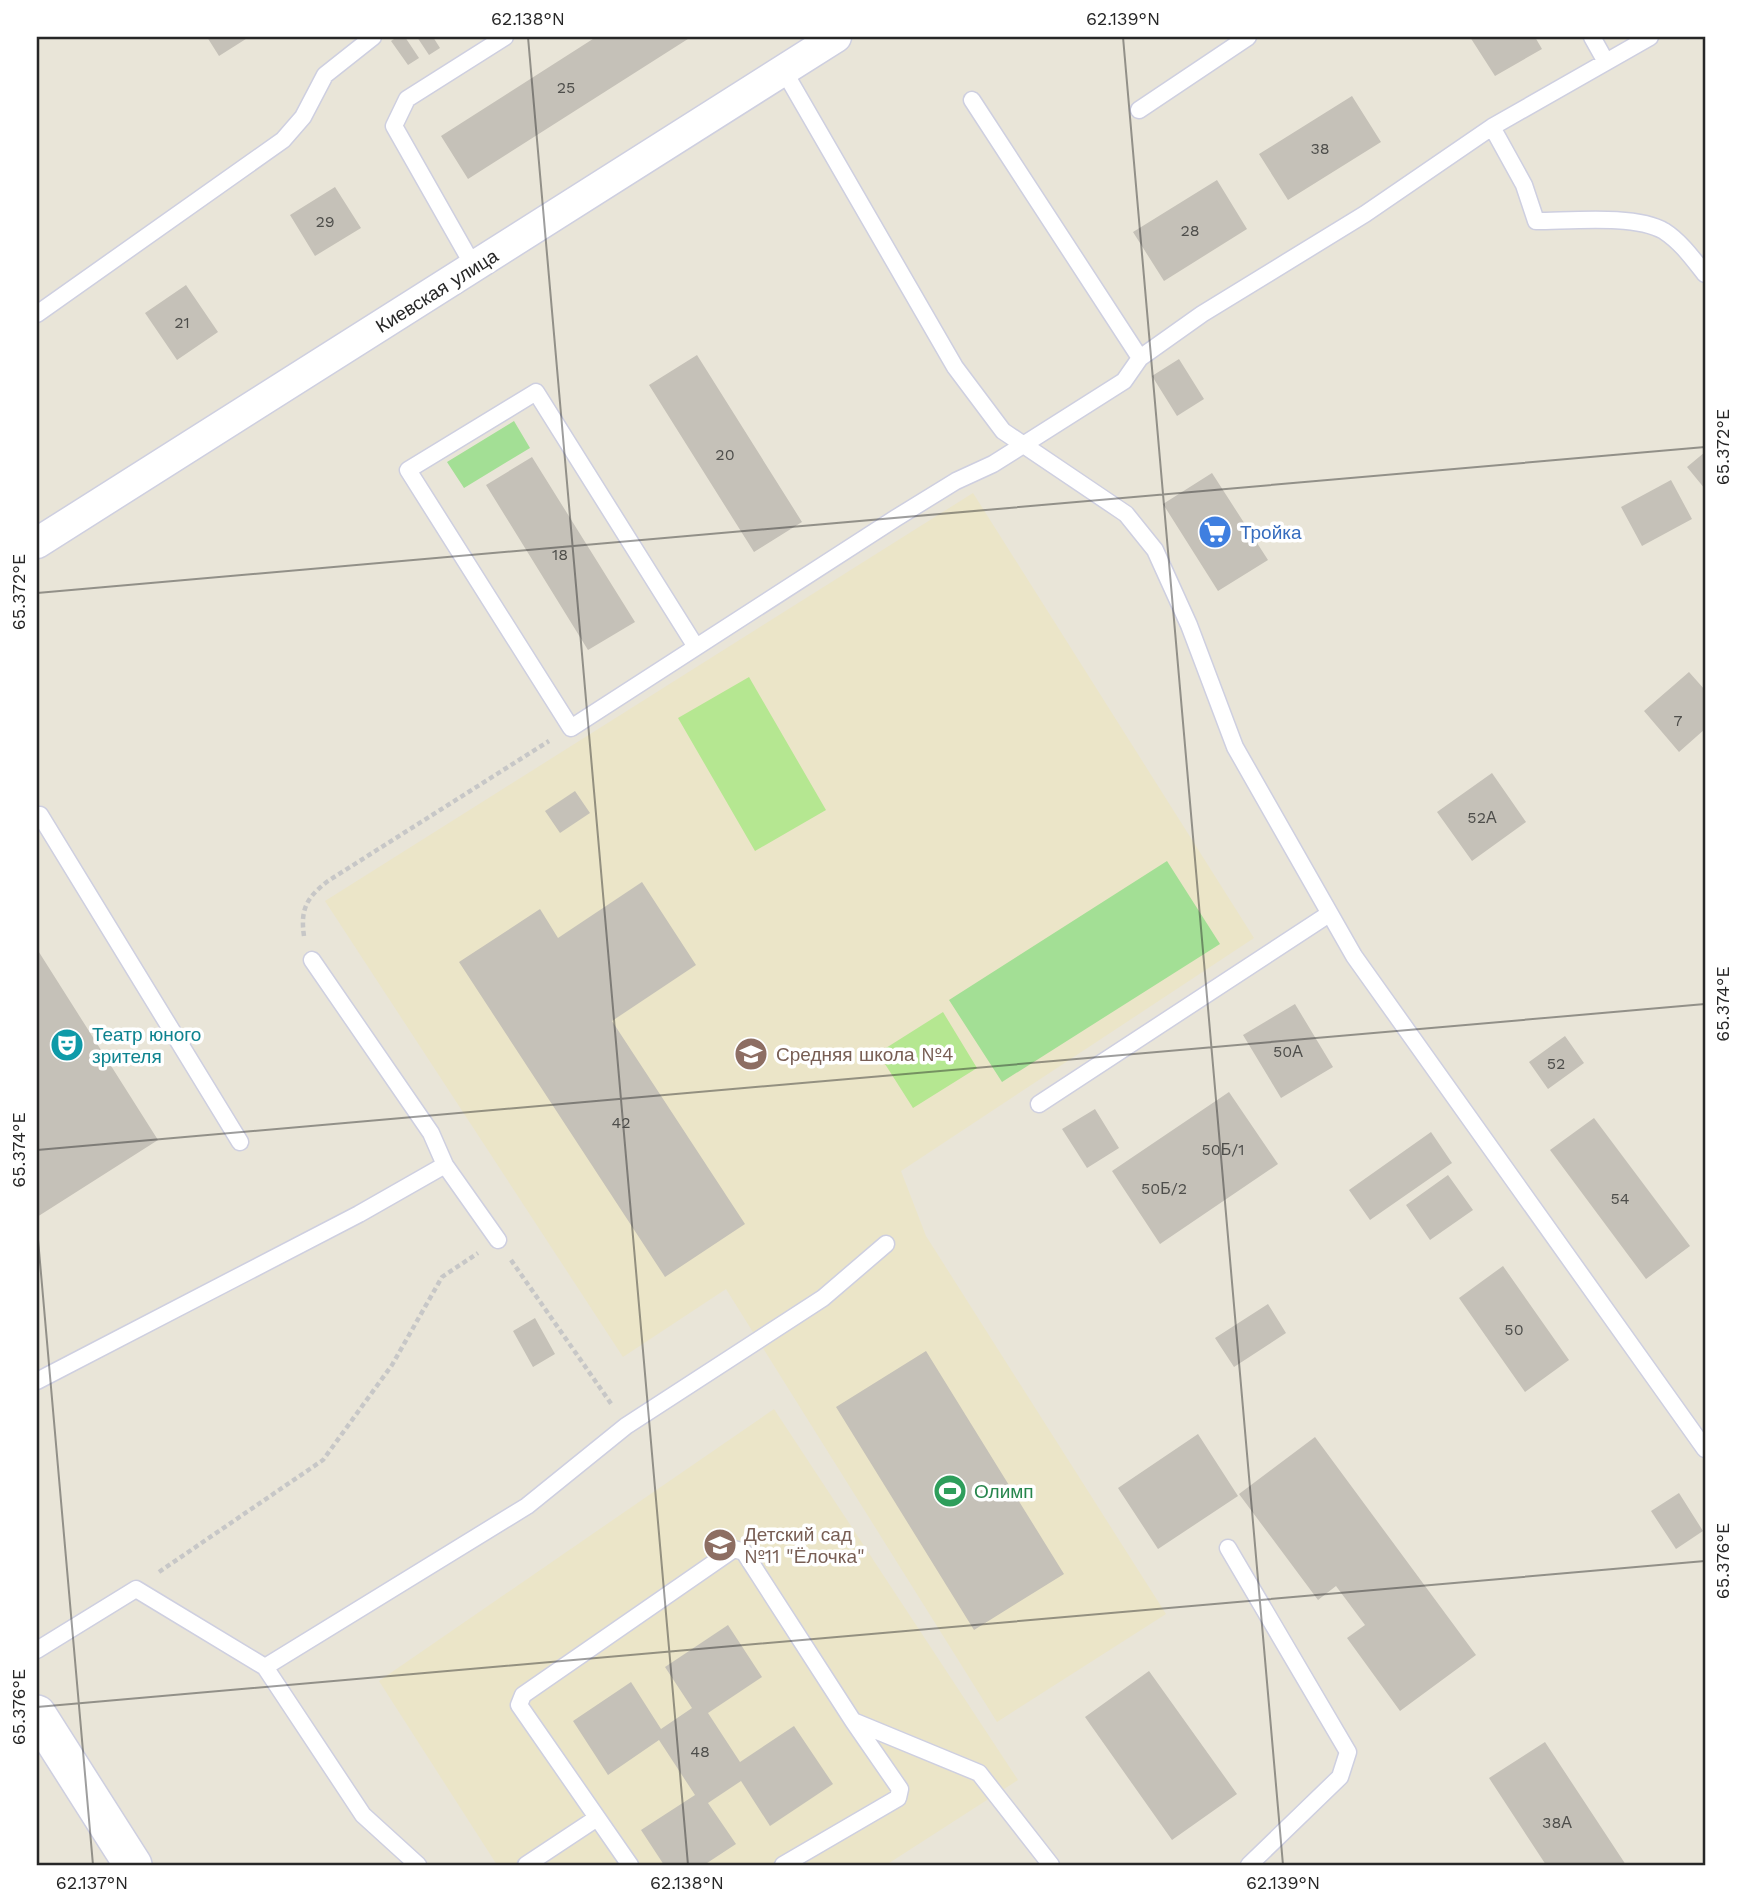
<svg xmlns="http://www.w3.org/2000/svg" width="1742" height="1902" font-family="'Work Sans',sans-serif">
  <style>
    .education { fill: #ebe5c8 }
    .green { fill: #a3df95 }
    .pitch { fill: #b5e791 }
    .building { fill: #c5c1b8 }
    .lines { fill: none; stroke-linecap: round; stroke-linejoin: round }
    .service-casing { stroke: #cecfe0; stroke-width: 19 }
    .minor-casing { stroke: #cecfe0; stroke-width: 33 }
    .tertiary-casing { stroke: #cecfe0; stroke-width: 40 }
    .path { stroke: #c7c7c7; stroke-width: 4.5; stroke-dasharray: 5 3.5; stroke-linecap: butt }
    .service { stroke: #fff; stroke-width: 16 }
    .minor { stroke: #fff; stroke-width: 30 }
    .tertiary { stroke: #fff; stroke-width: 37 }
    .ticks { fill: none; stroke: #272727; stroke-width: 2; stroke-opacity: 0.45 }
    .labels { text-anchor: middle; dominant-baseline: central; stroke-width: 7; stroke-linejoin: round; paint-order: stroke }
    .number-label { font-size: 16px; fill: #4e4e4b }
    .street-label { font-size: 19px; fill: #272727; stroke: #fff }
    .shop-label { font-size: 19px; fill: #366cbe; stroke: #fff; text-anchor: start }
    .culture-label { font-size: 19px; fill: #0d838f; stroke: #fff; text-anchor: start }
    .education-label { font-size: 19px; fill: #785e54; stroke: #fff; text-anchor: start }
    .leisure-label { font-size: 19px; fill: #27864d; stroke: #fff; text-anchor: start }
    .neatline { fill: none; stroke: #272727; stroke-width: 2.5 }
    .ticks-label { font-size: 18px; text-anchor: middle; fill: #272727 }
  </style>
  <rect width="100%" height="100%" fill="#e9e5d8"/>
  <path class="education" d="M973 493 1254 938 901 1171 926 1236 1166 1614 997 1722 726 1289 623 1357 325 901Z
    M774 1409 1018 1780 886 1865H497L379 1681Z"/>
  <path class="green" d="M514 421 530 448 464 488 447 462Z
    M1167 861 1220 944 1002 1082 949 1000Z"/>
  <path class="pitch" d="M749 677 826 810 755 851 678 718Z
    M943 1012 977 1068 913 1108 878 1053Z"/>
  <path class="building" d="M207 37H249L219 56Z
    M397 37H405L419 58 408 65 391 41Z
    M417 37H433L440 48 429 55Z
    M596 37H691L468 179 441 136Z
    M1470 37H1535L1542 49 1495 76Z
    M1352 96 1381 142 1288 200 1259 154Z
    M1217 180 1247 229 1164 281 1133 232Z
    M335 187 361 228 315 256 290 215Z
    M186 285 218 332 177 360 145 313Z
    M697 355 802 522 754 552 649 385Z
    M1179 359 1204 399 1177 416 1152 376Z
    M1705 452V489L1687 467Z
    M532 457 635 622 588 650 486 485Z
    M1212 473 1268 560 1218 591 1163 504Z
    M1671 480 1692 519 1642 546 1621 507Z
    M1689 672 1705 690V729L1679 752 1644 711Z
    M1492 773 1526 822 1472 861 1437 812Z
    M575 791 590 813 560 833 545 811Z
    M642 882 696 965 612 1021 745 1224 665 1277 459 962 540 909 558 938Z
    M37 949 158 1140 37 1217Z
    M1295 1004 1333 1067 1281 1098 1243 1035Z
    M1565 1036 1584 1063 1548 1089 1529 1062Z
    M1229 1092 1278 1164 1160 1244 1112 1171Z
    M1095 1109 1119 1148 1087 1168 1062 1129Z
    M1594 1118 1690 1246 1646 1279 1550 1150Z
    M1431 1132 1452 1163 1370 1220 1349 1190Z
    M1448 1175 1473 1210 1430 1240 1406 1205Z
    M1503 1266 1569 1360 1525 1392 1459 1298Z
    M1268 1304 1286 1333 1234 1367 1215 1338Z
    M535 1318 555 1354 533 1367 513 1331Z
    M926 1351 1064 1574 974 1630 836 1407Z
    M1198 1434 1238 1496 1158 1549 1118 1488Z
    M1315 1437 1476 1655 1400 1711 1347 1638 1365 1625 1336 1586 1318 1600 1239 1494Z
    M1679 1493 1703 1531 1676 1549 1651 1511Z
    M728 1625 762 1677 708 1713 740 1762 794 1726 833 1784 770 1826 741 1781 708 1803 736 1844 704 1865H664L641 1830 695 1795 659 1740 608 1775 573 1721 631 1682 661 1729 692 1708 665 1667Z
    M1149 1671 1237 1794 1172 1840 1085 1717Z
    M1545 1742 1626 1865H1546L1489 1778Z"/>
  <g class="lines">
    <defs>
      <path id="service" d="M1592 37 1606 62
        M784 71 955 367 1003 431 1126 514 1155 550 1189 625 1235 747 1354 956 1705 1449
        M972 100 1140 358
        M1139 110 1248 37
        M1492 127 1524 185 1536 221C1569 221 1636 214 1664 231 1681 242 1693 259 1705 274
        M474 267 394 126 407 99 505 37
        M37 314 283 140 303 117 325 75 373 37
        M696 647 536 392 408 470 571 728 896 518 956 481 993 464 1124 381 1140 358 1202 314 1365 214 1492 127 1650 37
        M37 815H40L240 1142
        M312 960 431 1133 445 1165 498 1240
        M1039 1104 1329 914
        M37 1381 359 1214 445 1165
        M1228 1548 1348 1752 1340 1777 1249 1865
        M37 1650 136 1589 265 1667 527 1506 626 1426 823 1298 886 1244
        M265 1667 363 1815 418 1865
        M526 1865 597 1818
        M630 1865 519 1705 523 1695 734 1549 744 1552 853 1721 979 1773 1051 1865
        M783 1865 898 1798 900 1789 853 1721"/>
      <path id="minor" d="M37 543 836 37"/>
      <path id="tertiary" d="M37 1714 133 1865"/>
    </defs>
    <use href="#service" class="service-casing"/>
    <use href="#minor" class="minor-casing"/>
    <use href="#tertiary" class="tertiary-casing"/>
    <path class="path" d="M304 936C300 909 307 897 328 881L549 741
      M511 1260 612 1405
      M159 1572 323 1460 392 1365 442 1277 478 1253"/>
    <use href="#service" class="service"/>
    <use href="#minor" class="minor"/>
    <use href="#tertiary" class="tertiary"/>
  </g>
  <path class="ticks" d="M528 37 688 1865M1123 37 1283 1865M37 593 1705 447M37 1150 1705 1004M37 1228 93 1865M37 1707 1705 1561"/>
  <defs>
    <symbol id="supermarket-disc" viewBox="-11 -11 22 22"><circle r="9.5" fill="#3f7fe0" stroke="#fff"/><path d="M-6-5.5h2.5l.6 2H6L4.5 2H-2.5L-4.4-4H-6ZM-1.5 3.2a1.3 1.3 0 1 0 .1 0ZM3 3.2a1.3 1.3 0 1 0 .1 0Z" fill="#fff"/></symbol>
    <symbol id="theatre-disc" viewBox="-11 -11 22 22"><circle r="9.5" fill="#0f9aa8" stroke="#fff"/><path d="M-5-5.5Q0-4 5-5.5V0Q5 5 0 6Q-5 5-5 0ZM-3.3-2.5H-1v1.5H-3.3ZM1-2.5H3.3v1.5H1ZM-2.8 1Q0 5.5 2.8 1Z" fill="#fff"/></symbol>
    <symbol id="school-disc" viewBox="-11 -11 22 22"><circle r="9.5" fill="#8d6e63" stroke="#fff"/><path d="M0-5L7-2L0 1L-7-2ZM-4 1L0 2.5L4 1V4Q0 6-4 4Z" fill="#fff"/></symbol>
    <symbol id="stadium-disc" viewBox="-11 -11 22 22"><circle r="9.5" fill="#2e9e5b" stroke="#fff"/><path d="M0-5a6.5 5 0 1 0 0 10a6.5 5 0 1 0 0-10ZM-3.5-1.8h7v3.6h-7Z" fill="#fff"/></symbol>
  </defs>
  <g fill-rule="evenodd">
    <use href="#supermarket-disc" x="1196" y="513" width="38" height="38"/>
    <use href="#theatre-disc" x="48" y="1026" width="38" height="38"/>
    <use href="#school-disc" x="732" y="1035" width="38" height="38"/>
    <use href="#stadium-disc" x="931" y="1472" width="38" height="38"/>
    <use href="#school-disc" x="701" y="1526" width="38" height="38"/>
  </g>
  <g class="labels">
    <g class="number-label">
      <text x="566" y="87">25</text>
      <text x="1320" y="148">38</text>
      <text x="325" y="221">29</text>
      <text x="1190" y="230">28</text>
      <text x="182" y="322">21</text>
      <text x="725" y="454">20</text>
      <text x="560" y="554">18</text>
      <text x="1678" y="720">7</text>
      <text x="1482" y="817">52А</text>
      <text x="1288" y="1051">50А</text>
      <text x="1556" y="1063">52</text>
      <text x="621" y="1122">42</text>
      <text x="1223" y="1149">50Б/1</text>
      <text x="1164" y="1188">50Б/2</text>
      <text x="1620" y="1198">54</text>
      <text x="1514" y="1329">50</text>
      <text x="700" y="1751">48</text>
      <text x="1557" y="1822">38А</text>
    </g>
    <g class="street-label">
      <text transform="translate(437 291) rotate(-32)">Киевская улица</text>
    </g>
    <g class="shop-label">
      <text x="1240" y="532">Тройка</text>
    </g>
    <g class="culture-label">
      <text x="92" y="1034">Театр юного<tspan x="92" dy="22">зрителя</tspan></text>
    </g>
    <g class="education-label">
      <text x="776" y="1054">Средняя школа №4</text>
      <text x="744" y="1534">Детский сад<tspan x="744" dy="22">№11 "Ёлочка"</tspan></text>
    </g>
    <g class="leisure-label">
      <text x="974" y="1491">Олимп</text>
    </g>
  </g>
  <rect width="1742" height="1902" fill="none" stroke="#ffffff" stroke-width="77"/>
  <rect x="38" y="38" width="1666" height="1826" class="neatline"/>
  <g class="ticks-label">
    <text x="528" y="25">62.138°N</text>
    <text x="1123" y="25">62.139°N</text>
    <text transform="translate(1723 447) rotate(-90)" y="6">65.372°E</text>
    <text transform="translate(19 592) rotate(-90)" y="6">65.372°E</text>
    <text transform="translate(1723 1004) rotate(-90)" y="6">65.374°E</text>
    <text transform="translate(19 1150) rotate(-90)" y="6">65.374°E</text>
    <text transform="translate(1723 1561) rotate(-90)" y="6">65.376°E</text>
    <text transform="translate(19 1707) rotate(-90)" y="6">65.376°E</text>
    <text x="92" y="1889">62.137°N</text>
    <text x="687" y="1889">62.138°N</text>
    <text x="1283" y="1889">62.139°N</text>
  </g>
</svg>
